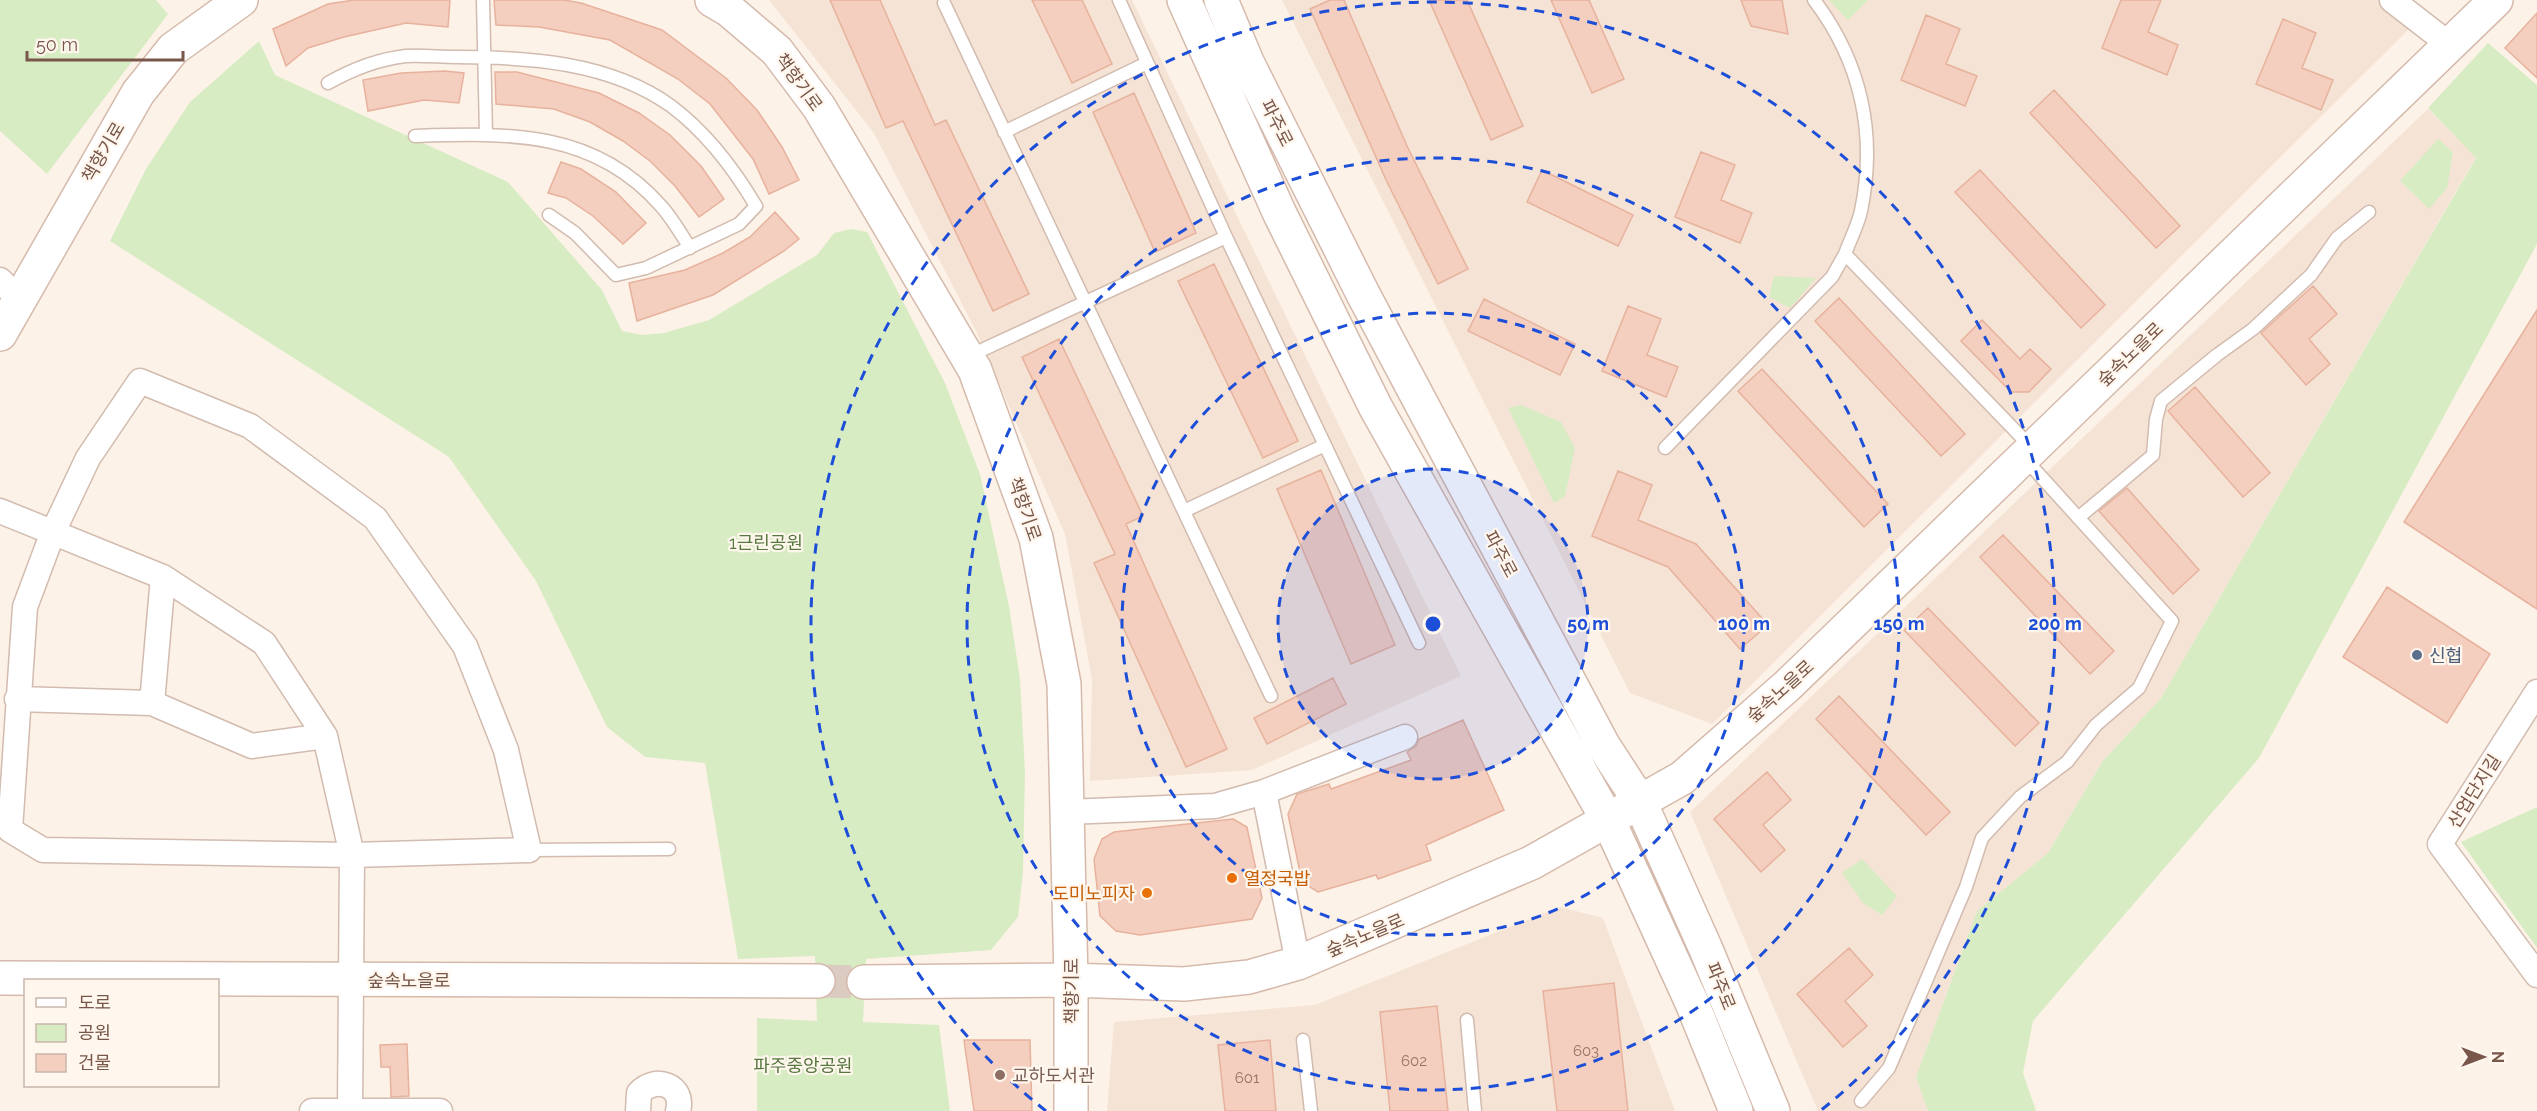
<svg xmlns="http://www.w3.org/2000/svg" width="2537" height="1111" font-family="Raleway,'Noto Sans KR',sans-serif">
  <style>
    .residential { fill: #f5e3d5 }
    .green { fill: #d8ecc4 }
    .building { fill: #f4cebe; stroke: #e7b29d; stroke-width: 1.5 }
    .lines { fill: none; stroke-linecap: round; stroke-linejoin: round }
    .secondary-tunnel { stroke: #dccbc0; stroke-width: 33; stroke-dasharray: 33 16; stroke-linecap: butt }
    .lane-casing { stroke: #d2bbaf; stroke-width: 15 }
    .street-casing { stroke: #d2bbaf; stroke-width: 27 }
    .secondary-casing { stroke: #d5baac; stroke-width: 36 }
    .lane { stroke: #fff; stroke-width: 12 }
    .street { stroke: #fff; stroke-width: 24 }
    .secondary { stroke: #fff; stroke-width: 33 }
    .ring { fill: none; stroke: #1d4ed8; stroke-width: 3; stroke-dasharray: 10 8 }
    .service-dot { fill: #5c6f8a; stroke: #fff7ee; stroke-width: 2 }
    .food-dot { fill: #e8710a; stroke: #fff7ee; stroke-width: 2 }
    .education-dot { fill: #8d6e63; stroke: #fff7ee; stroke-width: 2 }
    .labels { text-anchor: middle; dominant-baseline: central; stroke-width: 4.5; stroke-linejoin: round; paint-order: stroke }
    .number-label { font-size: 15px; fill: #977467 }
    .street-label { font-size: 18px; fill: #78564a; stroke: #fff7ee }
    .park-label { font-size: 18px; fill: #56783f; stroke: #fff7ee }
    .service-label { font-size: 18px; fill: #4e5e75; stroke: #fff7ee; text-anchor: start }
    .food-label { font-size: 18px; fill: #c56008; stroke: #fff7ee; text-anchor: start }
    .education-label { font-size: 18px; fill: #785e54; stroke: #fff7ee; text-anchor: start }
    .centre { fill: #1d4ed8; stroke: #fff7ee; stroke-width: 3 }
    .ring-label { font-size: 18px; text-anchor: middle; font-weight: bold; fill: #1d4ed8; stroke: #fff7ee; stroke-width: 4.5; stroke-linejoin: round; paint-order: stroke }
  </style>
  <rect width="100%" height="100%" fill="#fdf2e7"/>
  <path class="residential" d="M769 0H1132L1461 676 1252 770 1090 781 1092 679 1065 534 976 331 874 133Z
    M1282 0H2379L2410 28 1712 724 1630 693Z
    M2428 109 2476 157 2161 698 2102 762 2048 853 1977 911 1916 1077 1928 1111H1818L1690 812Z
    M1560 907 1603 918 1675 1111H1107L1114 1022 1315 1005Z"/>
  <path class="green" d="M0 0H156L168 14 47 174 0 131Z
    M1829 0H1868L1848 20Z
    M259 41 275 75 508 182 602 290 622 331 642 335 664 333 709 320 817 255 834 233 851 229 867 232 945 383 980 474 1009 606 1020 679 1025 772 1023 872 1018 917 991 950 866 959 863 1022 939 1025 950 1111H757V1018L817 1021 815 956 738 959 705 763 645 757 607 727 536 581 449 457 110 241 146 169 190 102Z
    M2488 43 2537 85V244L2259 758 2033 1021 2023 1073 2036 1111H1928L1916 1077 1977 911 2048 853 2102 762 2161 698 2476 158 2428 108Z
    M2438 139 2453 152 2447 188 2429 209 2400 181Z
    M1774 276 1816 278 1790 308 1769 297Z
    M1521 405 1561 422 1575 448 1565 496 1554 503 1508 408Z
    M2537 807V948L2461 842Z
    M1862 859 1897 896 1882 915 1863 903 1842 873Z"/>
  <path class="building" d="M354 0H450L448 27 406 23 344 37 308 48 286 66 273 29 328 4Z
    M494 0H564L581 3 662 30 726 78 757 110 782 147 799 180 769 194 753 159 710 104 678 79 610 40 539 27 496 25Z
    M830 0H880L935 125 946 120 1029 294 993 311 903 121 886 128Z
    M1032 0H1082L1112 64 1072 83Z
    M1330 0H1344L1407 146 1468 269 1438 284 1387 182 1310 9Z
    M1429 0H1467L1523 126 1491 140Z
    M1551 0H1589L1624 79 1592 93Z
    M1741 0H1782L1788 34 1751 26Z
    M2121 0H2161L2148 32 2178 45 2167 75 2102 48Z
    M2537 13V78L2505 48Z
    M1926 15 1960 29 1946 64 1977 76 1965 106 1901 80Z
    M2283 19 2316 33 2302 68 2333 80 2321 110 2256 84Z
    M445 71 464 73 459 103 424 100 368 111 363 80 401 73Z
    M495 72H517L599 93 639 113 670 135 701 166 724 199 699 217 675 186 650 161 623 141 590 122 554 109 496 104Z
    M2054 90 2180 226 2156 248 2030 113Z
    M1134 93 1196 233 1155 252 1093 112Z
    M1701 152 1735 165 1721 200 1752 213 1740 243 1675 217Z
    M561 162 581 169 616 192 646 223 623 244 593 216 566 198 548 193Z
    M1542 170 1633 215 1618 246 1527 202Z
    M1980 170 2105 305 2081 328 1955 192Z
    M775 212 799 239 784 251 713 295 637 321 629 283 685 270 723 253 750 237Z
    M1214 264 1298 441 1263 458 1178 281Z
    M2313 286 2337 314 2309 339 2330 364 2306 385 2261 333Z
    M1839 298 1965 434 1941 456 1815 321Z
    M1484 299 1575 344 1560 375 1468 331Z
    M1628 306 1661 319 1647 355 1678 367 1666 397 1602 371Z
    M2537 310V609L2404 522Z
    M1982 320 2020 359 2030 349 2051 369 2029 392H2011L1961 341Z
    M1059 339 1143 516 1126 524 1227 749 1186 767 1094 563 1115 554 1022 357Z
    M1762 369 1888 504 1864 527 1738 391Z
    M2195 387 2270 473 2243 497 2168 411Z
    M1321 470 1395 645 1351 664 1277 489Z
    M1618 471 1652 485 1638 520 1696 544 1768 625 1740 649 1668 567 1592 536Z
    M2127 488 2199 570 2173 594 2099 511Z
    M2003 535 2114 651 2090 674 1980 557Z
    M2387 587 2490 654 2447 723 2343 657Z
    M1928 608 2039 723 2015 746 1904 630Z
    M1333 678 1346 704 1267 744 1254 718Z
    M1839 696 1950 812 1926 835 1816 719Z
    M1463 720 1504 810 1426 845 1431 860 1378 879 1376 875 1318 892 1302 882 1288 814 1297 794 1329 784 1331 789 1411 760 1407 752 1416 746 1419 739Z
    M1767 772 1791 800 1763 825 1785 850 1761 872 1714 819Z
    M1233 819 1247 827 1262 898 1252 919 1140 935 1116 931 1100 916 1094 859 1102 839 1114 832Z
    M1849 948 1873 975 1845 1001 1867 1026 1843 1047 1797 994Z
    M1614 983 1628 1111H1557L1543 991Z
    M1437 1006 1448 1111H1390L1380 1012Z
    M964 1040H1030L1032 1111H974Z
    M1270 1040 1276 1111H1225L1218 1045Z
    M407 1044 409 1096 391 1097 390 1067H381L380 1045Z"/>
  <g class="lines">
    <path class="secondary-tunnel" d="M818 981 864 982"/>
    <defs>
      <path id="lane" d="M483 0 486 134
        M1119 0 1226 237 1419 643
        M1814 0C1861 62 1877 134 1861 211 1858 225 1850 240 1845 254L2031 447
        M944 3 1271 696
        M328 83C351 70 379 59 406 56 422 55 440 57 456 57 528 57 610 62 671 106 706 132 734 169 756 206L739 224 646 268 616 275 575 233 549 215
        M1004 132 1147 63
        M415 136C509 133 594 130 661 206 672 218 681 234 690 248
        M969 356 1226 237
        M1665 448 1832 277 1845 254
        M1184 511 1325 445
        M2078 518 2153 455 2156 419 2161 401 2217 355 2253 329 2311 275 2337 238 2369 212
        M529 850 669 849
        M1467 1020 1475 1111
        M1303 1040 1311 1111
        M1861 1101 1889 1068 1966 887 1982 838 2020 797 2067 762 2096 725 2139 688 2172 621 2025 459"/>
      <path id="street" d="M2392 0 2450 45
        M0 280 19 299
        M140 381 250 426 375 518 465 646 506 750 529 850 352 855 43 850 10 830 25 607 53 532 88 458Z
        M0 511 163 577 264 643 325 736 352 855 350 1111
        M2537 692 2440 844 2537 975
        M17 699 152 703 252 746 325 736
        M152 703 163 577
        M1264 792 1298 963
        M1067 812 1215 806 1264 792 1405 737
        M312 1111H440
        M638 1111 639 1093C655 1075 685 1085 678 1111"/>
      <path id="secondary" d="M712 0 729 10 777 51 819 107 975 370 1036 538 1064 684 1071 980V1111
        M1184 0 1279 212 1376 408 1611 826 1692 1003 1736 1111
        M1221 0 1247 62 1363 294 1603 745 1640 802 1705 947 1773 1111
        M0 334 138 93 173 49 241 0
        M0 978 818 981
        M864 982 1071 980 1184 984 1249 977 1298 963 1531 863 1682 778 1787 686 2496 0"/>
    </defs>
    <use href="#lane" class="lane-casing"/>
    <use href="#street" class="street-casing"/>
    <use href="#secondary" class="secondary-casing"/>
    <use href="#lane" class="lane"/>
    <use href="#street" class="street"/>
    <use href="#secondary" class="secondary"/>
  </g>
  <circle cx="1433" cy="624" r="155" fill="#1d4ed8" fill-opacity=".12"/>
  <g class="ring">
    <circle cx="1433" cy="624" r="155"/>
    <circle cx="1433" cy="624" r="311"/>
    <circle cx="1433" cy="624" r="466"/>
    <path d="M1046 1111A622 622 0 1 1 1820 1111"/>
  </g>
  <circle class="service-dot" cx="2417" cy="655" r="6"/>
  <g class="food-dot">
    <circle cx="1232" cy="878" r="6"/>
    <circle cx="1147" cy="893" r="6"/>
  </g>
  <circle class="education-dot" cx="1000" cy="1075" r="6"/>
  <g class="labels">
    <g class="number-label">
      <text x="1586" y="1051">603</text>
      <text x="1414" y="1061">602</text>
      <text x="1247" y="1078">601</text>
    </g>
    <g class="street-label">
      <text transform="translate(799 82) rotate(54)">책향기로</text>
      <text transform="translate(1277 123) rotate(63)">파주로</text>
      <text transform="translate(103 152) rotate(-60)">책향기로</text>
      <text transform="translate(2130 354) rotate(-44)">숲속노을로</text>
      <text transform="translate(1025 509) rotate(71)">책향기로</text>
      <text transform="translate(1501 554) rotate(62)">파주로</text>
      <text transform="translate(1780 691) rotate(-42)">숲속노을로</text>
      <text transform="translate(2474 791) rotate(-58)">산업단지길</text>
      <text transform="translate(1365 935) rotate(-23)">숲속노을로</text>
      <text x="409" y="980">숲속노을로</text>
      <text transform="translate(1721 986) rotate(68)">파주로</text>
      <text transform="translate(1071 991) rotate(-90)">책향기로</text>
    </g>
    <g class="park-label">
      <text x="766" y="542">1근린공원</text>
      <text x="803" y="1065">파주중앙공원</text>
    </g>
    <g class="service-label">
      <text x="2429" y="655">신협</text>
    </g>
    <g class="food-label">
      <text x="1244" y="878">열정국밥</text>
      <text x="1135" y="893" text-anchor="end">도미노피자</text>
    </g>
    <g class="education-label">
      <text x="1012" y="1075">교하도서관</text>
    </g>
  </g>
  <circle cx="1433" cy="624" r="9" class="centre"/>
  <g class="ring-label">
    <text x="1588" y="630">50 m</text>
    <text x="1744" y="630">100 m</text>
    <text x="1899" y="630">150 m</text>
    <text x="2055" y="630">200 m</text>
  </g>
  <rect x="24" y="979" width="195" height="108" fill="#fff7ee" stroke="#c9b7ac" stroke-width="1.5"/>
  <rect x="36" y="998" width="30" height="9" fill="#ffffff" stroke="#c9b7ac" stroke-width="1.5"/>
  <text x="78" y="1009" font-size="18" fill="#78564a">도로</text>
  <rect x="36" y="1024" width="30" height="18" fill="#d8ecc4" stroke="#c9b7ac" stroke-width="1.5"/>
  <text x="78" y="1039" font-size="18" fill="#78564a">공원</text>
  <rect x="36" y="1054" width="30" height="18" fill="#f4cebe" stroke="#c9b7ac" stroke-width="1.5"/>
  <text x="78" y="1069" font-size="18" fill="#78564a">건물</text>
  <g transform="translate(2483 1057) rotate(90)" stroke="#fff7ee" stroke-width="4.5" paint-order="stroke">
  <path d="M0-4.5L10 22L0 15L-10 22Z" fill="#78564a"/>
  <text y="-9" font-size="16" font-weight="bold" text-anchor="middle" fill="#78564a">N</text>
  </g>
  <path d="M27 51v9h156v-9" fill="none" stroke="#78564a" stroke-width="3"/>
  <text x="36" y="51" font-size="18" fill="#78564a" stroke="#fff7ee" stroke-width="4.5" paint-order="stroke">50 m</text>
</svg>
